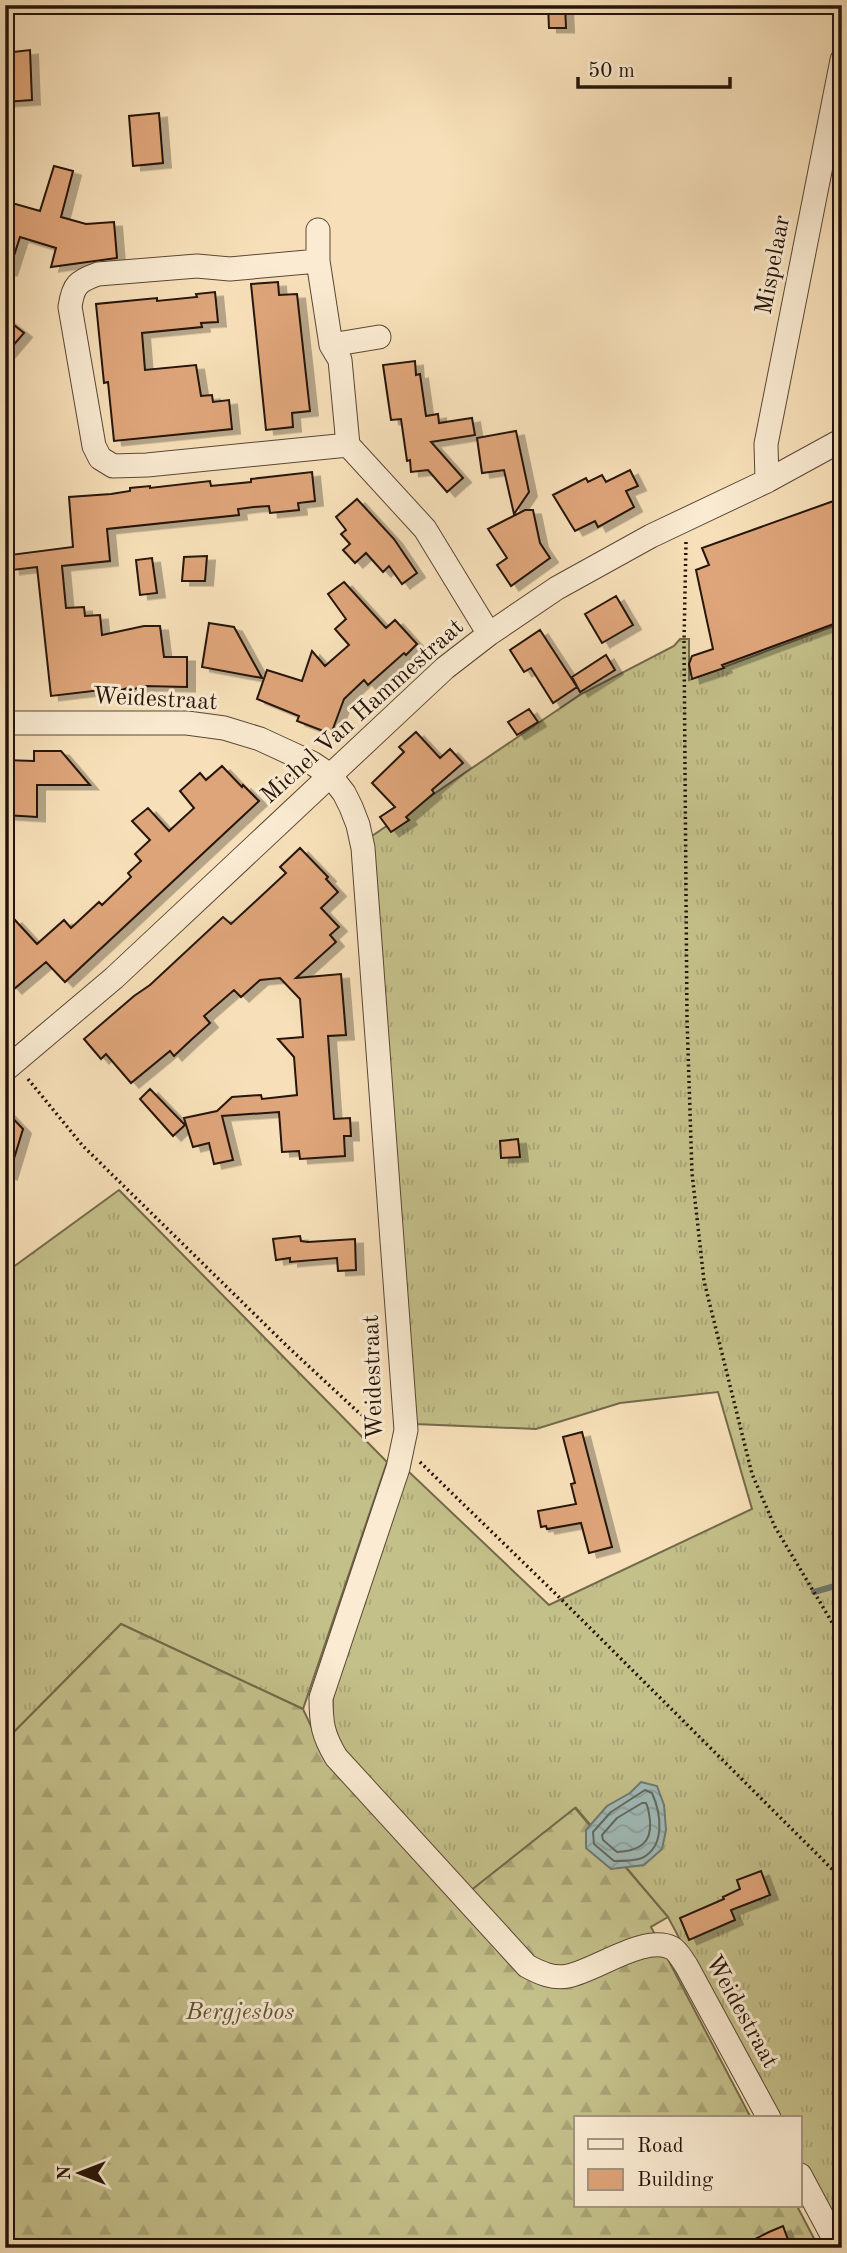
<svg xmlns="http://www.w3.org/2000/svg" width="847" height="2253" font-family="'Old Standard TT',serif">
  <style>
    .grass { fill: url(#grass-tufts); stroke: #746a4a; stroke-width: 2 }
    .forest { fill: url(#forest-firs); stroke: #746a4a; stroke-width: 2 }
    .water { fill: url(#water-waves); stroke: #6f7872; stroke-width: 2 }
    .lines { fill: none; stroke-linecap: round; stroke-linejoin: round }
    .shore { stroke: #626860; stroke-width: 2 }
    .stream { stroke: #6f7872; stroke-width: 6 }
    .building { fill: #dfa57a; stroke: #251409; stroke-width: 2; filter: url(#shadow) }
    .minor-casing { stroke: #5a4735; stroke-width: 25 }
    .path { stroke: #251409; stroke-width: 3.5; stroke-dasharray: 2 3.5; stroke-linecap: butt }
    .minor { stroke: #faebd2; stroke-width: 23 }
    .labels { text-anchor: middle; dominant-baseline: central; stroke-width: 6; stroke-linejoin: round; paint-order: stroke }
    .street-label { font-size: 24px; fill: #251409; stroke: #faebd2 }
    .park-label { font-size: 24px; font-style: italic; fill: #5d5036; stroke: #faebd2 }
  </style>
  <defs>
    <pattern id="grass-tufts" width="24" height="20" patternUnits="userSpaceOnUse" patternTransform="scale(1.75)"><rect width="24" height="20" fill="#c4c08a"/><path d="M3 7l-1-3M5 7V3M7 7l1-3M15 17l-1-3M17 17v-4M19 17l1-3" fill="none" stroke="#a8a476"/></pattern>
    <pattern id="forest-firs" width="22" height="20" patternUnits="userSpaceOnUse" patternTransform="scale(1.75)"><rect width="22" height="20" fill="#c4c08a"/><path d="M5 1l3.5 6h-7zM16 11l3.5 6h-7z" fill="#a8a476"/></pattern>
    <pattern id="water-waves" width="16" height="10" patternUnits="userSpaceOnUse" patternTransform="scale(1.75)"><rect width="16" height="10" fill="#a0bbb8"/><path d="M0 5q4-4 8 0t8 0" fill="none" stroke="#8aa09d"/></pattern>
    <filter id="shadow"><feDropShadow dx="8" dy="4.5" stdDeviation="0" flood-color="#0004"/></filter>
  </defs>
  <rect width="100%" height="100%" fill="#f7e0b9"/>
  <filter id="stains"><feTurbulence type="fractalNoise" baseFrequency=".00286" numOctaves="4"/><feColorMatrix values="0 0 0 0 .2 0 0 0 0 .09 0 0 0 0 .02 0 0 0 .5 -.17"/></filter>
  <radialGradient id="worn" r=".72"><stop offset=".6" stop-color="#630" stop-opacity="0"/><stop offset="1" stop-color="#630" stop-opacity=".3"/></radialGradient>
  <path class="grass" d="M842 623V2243L800 2164V2118H775L668 1917 576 1808 469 1892 337 1742 332 1720 333 1697 407 1470 549 1605 752 1509 718 1392 620 1403 536 1429 415 1424 369 838 581 694 674 646 680 639H689V680Z
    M119 1190 387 1462 303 1709 121 1624 5 1741V1273Z"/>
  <path class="forest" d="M121 1624 303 1709 328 1762 469 1892 575 1808 668 1917 651 1927 751 2118H576V2206H797L819 2248H5V1741Z"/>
  <path class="water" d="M641 1782 657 1786 664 1805 666 1830 662 1849 644 1865 611 1869 586 1848V1830L607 1806 630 1793Z"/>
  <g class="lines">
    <path class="shore" d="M645 1790 652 1793C661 1813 666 1846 642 1858 635 1861 622 1861 614 1861L594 1844 593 1832 611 1812Z
      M642 1803H646C649 1809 649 1814 650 1821 652 1844 638 1851 617 1852L603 1840 602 1835 617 1818Z"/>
    <path class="stream" d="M814 1592 842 1584"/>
  </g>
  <path class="building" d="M548 5H565L566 28H549Z
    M30 50 32 100 5 102V53Z
    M159 113 163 163 133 166 129 116Z
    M54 166 73 171 61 217 86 224 114 222 117 258 51 267 56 248 20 237 9 271H5V201L40 211Z
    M278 282 279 295 297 294 310 411 292 413 293 427 266 430 251 284Z
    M215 292 218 322 201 323 202 327 142 333 145 370 196 365 201 396 212 395 213 402 229 400 232 429 114 441 108 382 104 383 96 304 157 298V301L197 297 196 294Z
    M5 318 24 333 5 355Z
    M415 361 416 375 420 374 426 416 438 414 439 423 472 418 475 435 431 442 463 478 447 492 428 470 411 472 410 460 407 461 401 419 391 420 383 365Z
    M516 431 529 492 514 514 504 470 482 473 477 438Z
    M630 470 638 486 626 491 634 507 598 527 595 521 575 531 553 495 586 478 588 482 602 475 606 482Z
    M312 472 315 501 298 503 299 510 270 513 269 506 254 507 238 509 239 515 107 529 110 561 62 566 66 608 84 607 85 616 100 615 102 635 144 626H160L164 657H187V687L144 686 128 691 127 688 119 691 118 688 51 696 37 567 12 570 10 555 73 547 69 497 111 494 130 491V488L150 486V488L210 481 211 486 251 482V479Z
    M842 498V621L722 665 724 668 692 679 689 664 692 656 713 649 696 570 709 565 702 548Z
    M357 499 394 539 417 573 402 584 389 566 383 572 366 553 355 563 343 550 350 544 341 534 346 530 336 517Z
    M525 510H533L540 543 550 558 511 586 497 565 507 558 488 529Z
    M207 556 205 581H182L184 557Z
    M152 558 157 593 140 595 136 560Z
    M344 582 386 628 395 620 417 644 406 655 404 653 368 685 364 680 344 699 331 734 297 721 299 716 257 699 267 670 302 681 312 651 325 666 349 645 335 629 346 619 328 594Z
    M616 596 633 625 602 643 585 614Z
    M209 623 234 627 262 678 202 667Z
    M540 630 577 687 553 703 531 668 524 672 510 650Z
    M606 655 615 670 580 692 572 677Z
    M529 709 538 722 517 735 508 722Z
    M416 732 440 758 450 749 463 763 432 790 434 793 406 817 409 820 391 832 380 817 395 807 372 783 404 752 399 747Z
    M34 751H61L90 785H37V817L5 815V760L34 761Z
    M222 766 242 787 243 785 259 801 65 982 46 962 14 989 5 979V927L14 919 37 944 64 920 71 928 99 902 102 905 131 877 128 873 141 861 135 854 150 840 132 821 148 808 169 831 194 808 180 791 200 773 206 780Z
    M300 848 328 877 326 879 338 892 321 908 339 927 330 935 336 942 296 978 341 974 346 1035 328 1036 334 1119 350 1118 351 1136H344L345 1156 300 1159 299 1151 282 1152 279 1112 222 1116 233 1160 214 1164 209 1143 193 1147 184 1118 217 1111 232 1097 261 1095 262 1099 297 1095 294 1057 278 1039 303 1037 300 999 280 978 260 980 241 997 234 990 204 1016 210 1023 191 1040 174 1056 170 1051 131 1083 106 1054 101 1059 84 1039 134 996 150 985 223 917 231 924 286 873 280 867Z
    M150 1089 185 1125 173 1136 140 1099Z
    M5 1110 23 1129 9 1175 5 1174Z
    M518 1139 520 1157 501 1158 500 1141Z
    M300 1236 301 1241 308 1242 355 1239 356 1270 338 1271 337 1258 290 1262V1258L276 1260 273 1239Z
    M582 1432 612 1547 589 1553 581 1523 547 1529 546 1526 541 1527 538 1511 576 1504 571 1484 575 1483 563 1437Z
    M761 1871 770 1895 731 1910 735 1920 689 1940 680 1918 724 1899 723 1897 740 1889 737 1880Z
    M783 2226 791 2248H737L769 2232Z"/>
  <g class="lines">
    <defs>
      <path id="minor" d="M318 230V261L331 345 340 360 348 445 425 529 489 634
        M318 261 230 269 197 266 98 274C78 281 73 285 70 307L94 446 100 458 113 466 147 465 348 445
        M331 345 379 337
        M767 481 766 444 842 60
        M5 723H187L224 728 260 739 312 763 330 775 344 793 351 807 358 825 363 848 406 1430 398 1468 321 1698C321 1724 323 1735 336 1757L527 1966C540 1973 553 1979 568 1976 597 1970 645 1934 672 1948 678 1951 682 1960 686 1965L769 2118
        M5 1070 114 978 445 668 489 634 557 588 651 536 767 481 842 440
        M800 2175 839 2248"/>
    </defs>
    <use href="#minor" class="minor-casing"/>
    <path class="path" d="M686 542 684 642 687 1019 692 1173 704 1281 752 1474 775 1527 842 1639
      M28 1079 83 1146 288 1347 357 1411 385 1433
      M420 1462 563 1601 842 1879"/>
    <use href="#minor" class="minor"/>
  </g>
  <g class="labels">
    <g class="street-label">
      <text transform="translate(774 265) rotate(-79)">Mispelaar</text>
      <text transform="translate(155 700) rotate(3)">Weidestraat</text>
      <text transform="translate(363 712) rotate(-42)">Michel Van Hammestraat</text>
      <text transform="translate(374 1377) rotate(-92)">Weidestraat</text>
      <text transform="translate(741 2012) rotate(61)">Weidestraat</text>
    </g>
    <g class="park-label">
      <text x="240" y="2013">Bergjesbos</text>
    </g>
  </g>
  <rect width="847" height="2253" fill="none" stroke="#f7e0b9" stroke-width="28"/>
  <rect x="7" y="7" width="833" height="2239" fill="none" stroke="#251409" stroke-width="3.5"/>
  <rect x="14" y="14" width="819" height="2225" fill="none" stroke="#251409" stroke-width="2"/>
  <rect x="574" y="2116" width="228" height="91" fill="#faebd2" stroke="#a59582" stroke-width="2"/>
  <rect x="588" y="2139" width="35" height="10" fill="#faebd2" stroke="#a59582" stroke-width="2"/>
  <text x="637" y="2152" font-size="21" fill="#251409">Road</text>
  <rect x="588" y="2169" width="35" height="21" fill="#dfa57a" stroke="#a59582" stroke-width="2"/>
  <text x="637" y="2186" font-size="21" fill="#251409">Building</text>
  <g transform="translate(80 2173) rotate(270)" stroke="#faebd2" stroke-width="5" paint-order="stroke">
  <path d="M0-5L12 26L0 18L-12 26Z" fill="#251409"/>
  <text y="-10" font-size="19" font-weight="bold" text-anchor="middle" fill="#251409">N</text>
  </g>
  <path d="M578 77v10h152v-10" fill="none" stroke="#251409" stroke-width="3.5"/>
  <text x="588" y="77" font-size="21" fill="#251409" stroke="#faebd2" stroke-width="5" paint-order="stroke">50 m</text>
  <rect width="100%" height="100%" filter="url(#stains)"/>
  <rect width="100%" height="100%" fill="url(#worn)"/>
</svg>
